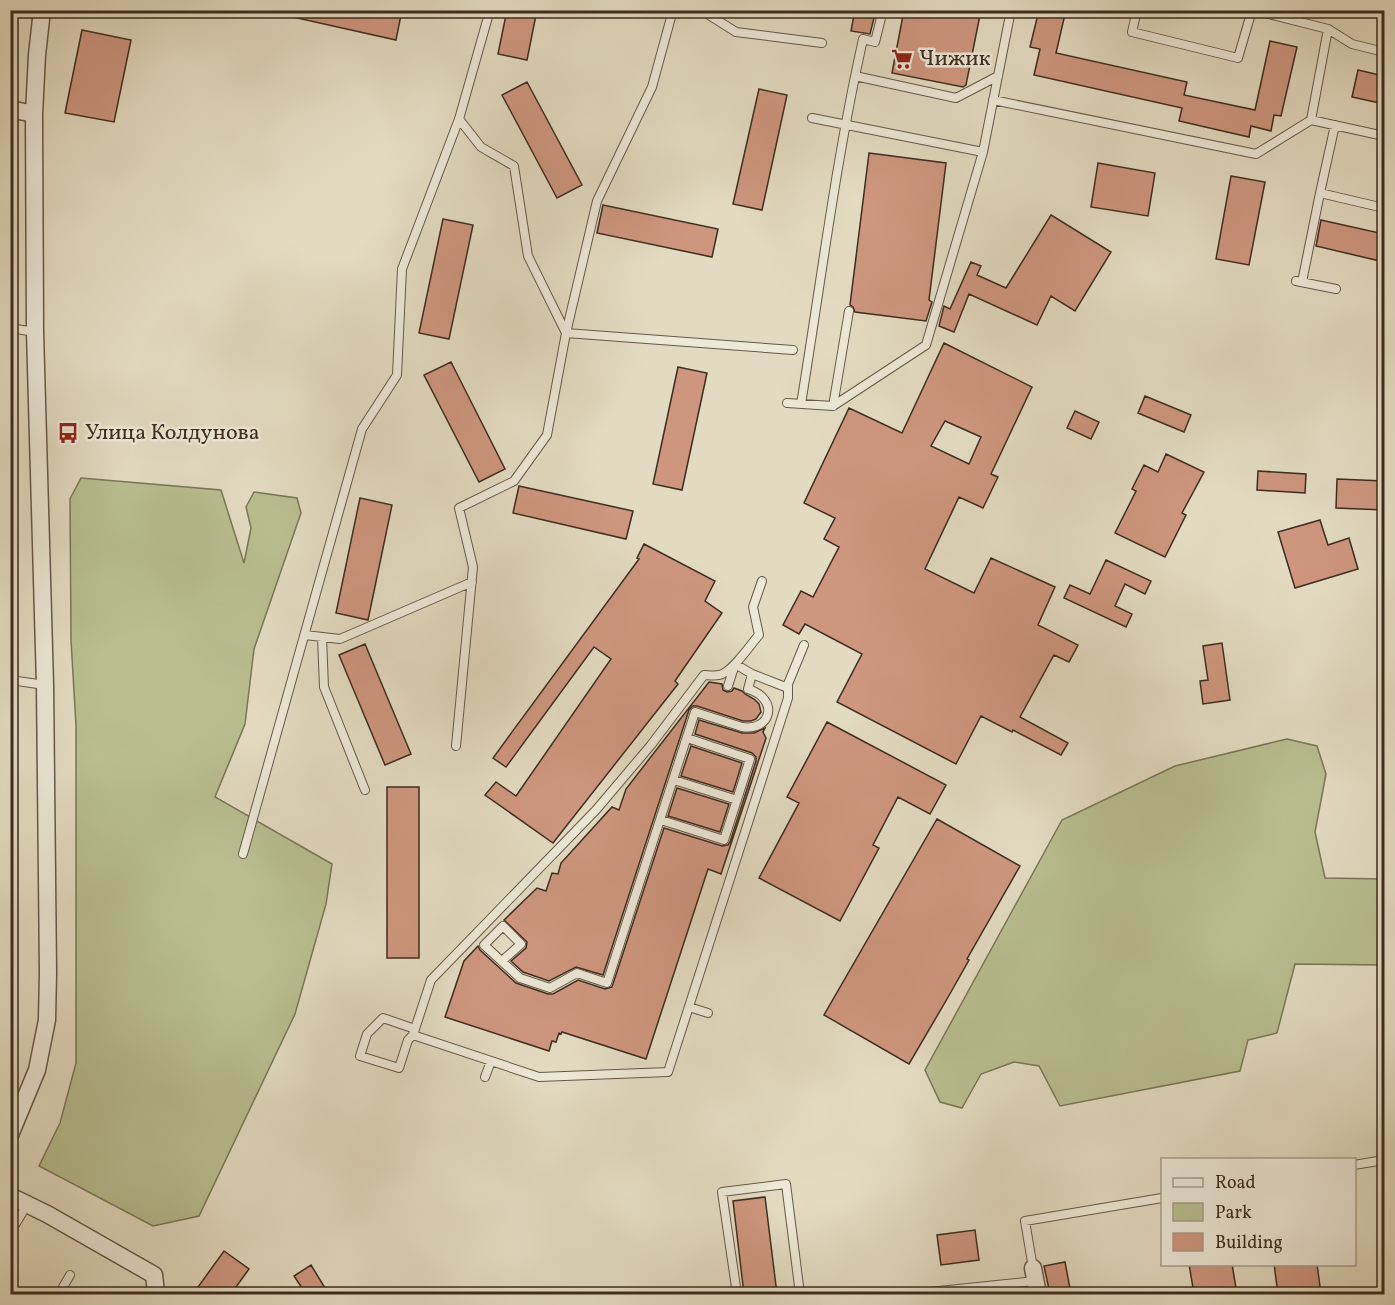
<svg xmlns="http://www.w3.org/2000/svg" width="1395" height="1305" font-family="Vollkorn,serif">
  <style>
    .green { fill: #b8be90; stroke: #7a7658; stroke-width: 1.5 }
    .building { fill: #ce967f; stroke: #3d2d1f; stroke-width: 1.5; fill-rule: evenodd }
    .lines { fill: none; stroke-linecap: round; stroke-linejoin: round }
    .lane-casing { stroke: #665848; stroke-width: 10 }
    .street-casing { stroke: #665848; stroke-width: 19 }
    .lane { stroke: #ede8d7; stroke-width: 8 }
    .street { stroke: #ede8d7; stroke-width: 16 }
    .labels { text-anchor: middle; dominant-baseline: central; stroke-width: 5; stroke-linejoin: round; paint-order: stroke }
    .poi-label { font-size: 22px; fill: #3d2d1f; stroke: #ede8d7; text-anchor: start }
  </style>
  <rect width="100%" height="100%" fill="#e3dbc1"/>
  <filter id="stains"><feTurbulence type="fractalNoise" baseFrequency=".00333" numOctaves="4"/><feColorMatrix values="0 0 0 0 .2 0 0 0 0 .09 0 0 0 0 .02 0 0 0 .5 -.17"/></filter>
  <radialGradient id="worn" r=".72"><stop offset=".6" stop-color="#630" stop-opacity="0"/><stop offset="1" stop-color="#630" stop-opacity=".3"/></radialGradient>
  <path class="green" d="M81 478 221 490 244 563 251 528 246 507 254 492 297 498 301 513 254 649 245 724 215 797 332 864 326 904 295 1014 199 1216 153 1226 39 1166 60 1123 76 1063V726L71 640 70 499Z
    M1287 739 1317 746 1326 774 1315 832 1325 878 1384 879V965L1295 964 1277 1033 1248 1040 1240 1071 1060 1106 1039 1066 1014 1062 981 1074 962 1108 940 1102 925 1070 1062 820 1175 766Z"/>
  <path class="building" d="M288 10H402L396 40 288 16Z
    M507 10H537L527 60 498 54Z
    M855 10H876L870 34 851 31Z
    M904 10H981L966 85 963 87 892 73Z
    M1039 10H1066L1056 53 1187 82 1184 95 1255 110 1270 41 1297 47 1281 116 1274 115 1271 131 1251 126 1249 137 1179 121 1182 108 1034 75 1040 49 1030 47Z
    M82 30 131 40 114 122 65 113Z
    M1358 70 1384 76V104L1352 97Z
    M527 82 582 185 557 198 502 95Z
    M759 89 787 95 762 210 733 204Z
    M869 153 946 163 929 300 932 302 926 321 855 312 853 307 850 305Z
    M1098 163 1155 173 1148 216 1091 207Z
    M1231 176 1265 182 1249 265 1216 259Z
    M603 205 718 229 712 257 597 233Z
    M1051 215 1111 252 1075 311 1051 296 1037 325 969 294 954 332 939 326 944 306 950 309 971 262 981 266 977 275 1006 288Z
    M443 219 473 225 449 339 419 333Z
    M1321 220 1384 234V262L1316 246Z
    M944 343 1032 387 991 474 998 477 983 508 959 497 925 569 974 593 991 558 1055 587 1038 625 1078 645 1069 662 1054 655 1020 717 1068 743 1061 755 1013 730 1012 732 981 716 956 764 837 702 862 654 805 624 799 634 783 625 801 591 813 597 839 547 824 539 835 518 804 503 849 408 902 433ZM945 421 981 437 969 464 931 446Z
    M451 362 505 469 479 482 424 375Z
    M678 367 707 373 682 490 653 484Z
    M1145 396 1191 415 1184 432 1138 413Z
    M1075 411 1099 422 1091 439 1067 428Z
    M1166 454 1204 472 1182 513 1186 515 1165 557 1115 533 1136 491 1132 489 1144 465 1158 472Z
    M1258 471 1306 474 1305 493 1257 490Z
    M1337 479 1384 481V510L1336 508Z
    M519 486 633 511 626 539 513 513Z
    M360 498 392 505 368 620 336 613Z
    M1320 520 1328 545 1349 538 1358 569 1295 588 1278 532Z
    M644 544 715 581 705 601 722 613 675 681 678 684 553 843 485 795 496 782 516 796 611 659 594 647 506 767 493 758 639 559 637 558Z
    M1106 560 1151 581 1145 594 1125 584 1115 606 1132 614 1126 627 1064 598 1070 585 1090 594Z
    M1222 643 1230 700 1203 704 1200 681 1208 680 1203 646Z
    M365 644 411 754 385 765 339 655Z
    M709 682 722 684 723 690 727 692 732 691 734 688 742 691 745 694 754 699 759 704 761 712 756 719 751 721H743L697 706H693L689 710 603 975 576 967 549 981 523 972 511 961 526 948 527 942 504 920 537 888 546 891 552 873 558 874 561 863 612 807 619 810 626 789Z
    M699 720 742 733H754L765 728 763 732 766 738 721 874 708 869 646 1059 562 1032 561 1034 559 1033 556 1042 552 1041 549 1051 445 1017 464 961 478 946 480 950 516 983 548 994H553L578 980 605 989 612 987 664 828 722 846 728 845 730 842 756 761V757L752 753 695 734Z
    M827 722 946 785 930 814 898 797 873 845 879 848 840 921 759 878 799 803 787 797Z
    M691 746 742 763 733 792 681 776Z
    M387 787H419V958H387Z
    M677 788 729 804 720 832 668 816Z
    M937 819 1020 866 967 959 969 960 947 999 909 1064 824 1015Z
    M765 1197 777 1294H744L733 1201Z
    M975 1230 979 1260 941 1265 937 1235Z
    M224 1251 249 1269 231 1294H193Z
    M1065 1262 1071 1294H1050L1044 1266Z
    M1189 1264H1232L1237 1294H1194Z
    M1274 1264H1317L1321 1294H1278Z
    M311 1265 325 1288 315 1294H306L294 1276Z"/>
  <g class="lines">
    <defs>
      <path id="lane" d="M673 10 652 87 597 201 566 333 793 350
        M701 10 736 32 822 43
        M1137 10 1132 32 1238 58 1252 10
        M1253 10 1328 29 1352 44 1384 52
        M1328 29 1311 120 1384 136
        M855 76 956 98 998 76
        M993 100 1256 154 1311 120
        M812 118 983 152 1011 10
        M1335 125 1320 193 1384 208
        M1296 281 1336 289
        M1302 282 1320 193
        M10 328 35 332
        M787 403 833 406 926 345 983 152
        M801 404C821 282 836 159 863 39L875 42 883 10
        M833 406 849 311
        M762 581 753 607 759 635C750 645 732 673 719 675 714 676 708 675 704 675L651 745 596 810 431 980 413 1035 539 1077 668 1072 788 698V684L804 645
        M305 635 340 639 472 582
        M322 637 324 687 365 790
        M10 680 45 685
        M728 686 735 664 752 674 788 688
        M456 746 473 567 459 508 514 481 547 435 566 333 528 256 514 166 481 147 459 119
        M674 780 737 800
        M661 820 724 840 750 759 687 738
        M243 854 362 429 397 375 402 269 459 119 490 10
        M502 961 521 944 503 926 484 945 520 978 550 988 577 973 607 983 695 712 742 727C771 732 780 699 748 689L752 674
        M689 1007 708 1013
        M413 1035 408 1040 399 1068 360 1056 367 1034 383 1018 415 1029
        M485 1077 491 1061
        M1354 1165 1384 1160
        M10 1233 27 1205
        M1033 1268 1025 1221 1162 1198
        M59 1294 70 1275
        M737 1294 722 1192 786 1184 800 1294
        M910 1294 1035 1281"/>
      <path id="street" d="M10 109 34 114
        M10 1135 37 1070 47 1020 48 972 45 685 35 332 34 114 37 55 42 10
        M10 1196 47 1214 154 1275 156 1292 155 1294
        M1033 1268 1038 1294"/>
    </defs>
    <use href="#lane" class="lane-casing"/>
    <use href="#street" class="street-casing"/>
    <use href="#lane" class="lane"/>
    <use href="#street" class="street"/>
  </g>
  <defs>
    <symbol id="supermarket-bare" viewBox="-9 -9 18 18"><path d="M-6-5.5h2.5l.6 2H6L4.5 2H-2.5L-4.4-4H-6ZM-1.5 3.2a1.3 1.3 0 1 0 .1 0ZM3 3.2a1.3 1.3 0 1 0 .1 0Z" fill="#8f2418" stroke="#ede8d7" stroke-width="2.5" paint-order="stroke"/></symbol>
    <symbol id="bus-bare" viewBox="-9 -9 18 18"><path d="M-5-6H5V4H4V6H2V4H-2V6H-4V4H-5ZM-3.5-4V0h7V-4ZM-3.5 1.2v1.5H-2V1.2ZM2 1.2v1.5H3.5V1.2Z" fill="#8f2418" stroke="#ede8d7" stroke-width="2.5" paint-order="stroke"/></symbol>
  </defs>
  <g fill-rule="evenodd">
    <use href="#supermarket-bare" x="887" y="44" width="30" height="30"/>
    <use href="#bus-bare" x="53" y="418" width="30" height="30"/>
  </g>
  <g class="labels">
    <g class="poi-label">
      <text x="919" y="59">Чижик</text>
      <text x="85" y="433">Улица Колдунова</text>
    </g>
  </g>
  <rect width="1395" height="1305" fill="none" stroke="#e3dbc1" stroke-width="36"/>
  <rect x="12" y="12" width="1371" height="1281" fill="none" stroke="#3d2d1f" stroke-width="3"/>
  <rect x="18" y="18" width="1359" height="1269" fill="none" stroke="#3d2d1f" stroke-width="1.5"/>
  <rect x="1161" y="1158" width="195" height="108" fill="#ede8d7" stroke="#a79d8d" stroke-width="1.5"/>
  <rect x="1173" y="1178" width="30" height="9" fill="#ede8d7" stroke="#a79d8d" stroke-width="1.5"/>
  <text x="1215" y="1188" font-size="18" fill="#3d2d1f">Road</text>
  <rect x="1173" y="1203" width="30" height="18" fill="#b8be90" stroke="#a79d8d" stroke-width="1.5"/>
  <text x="1215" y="1218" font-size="18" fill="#3d2d1f">Park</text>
  <rect x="1173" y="1233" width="30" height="18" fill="#ce967f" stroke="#a79d8d" stroke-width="1.5"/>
  <text x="1215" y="1248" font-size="18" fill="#3d2d1f">Building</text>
  <rect width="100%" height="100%" filter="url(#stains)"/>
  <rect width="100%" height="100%" fill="url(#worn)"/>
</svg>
